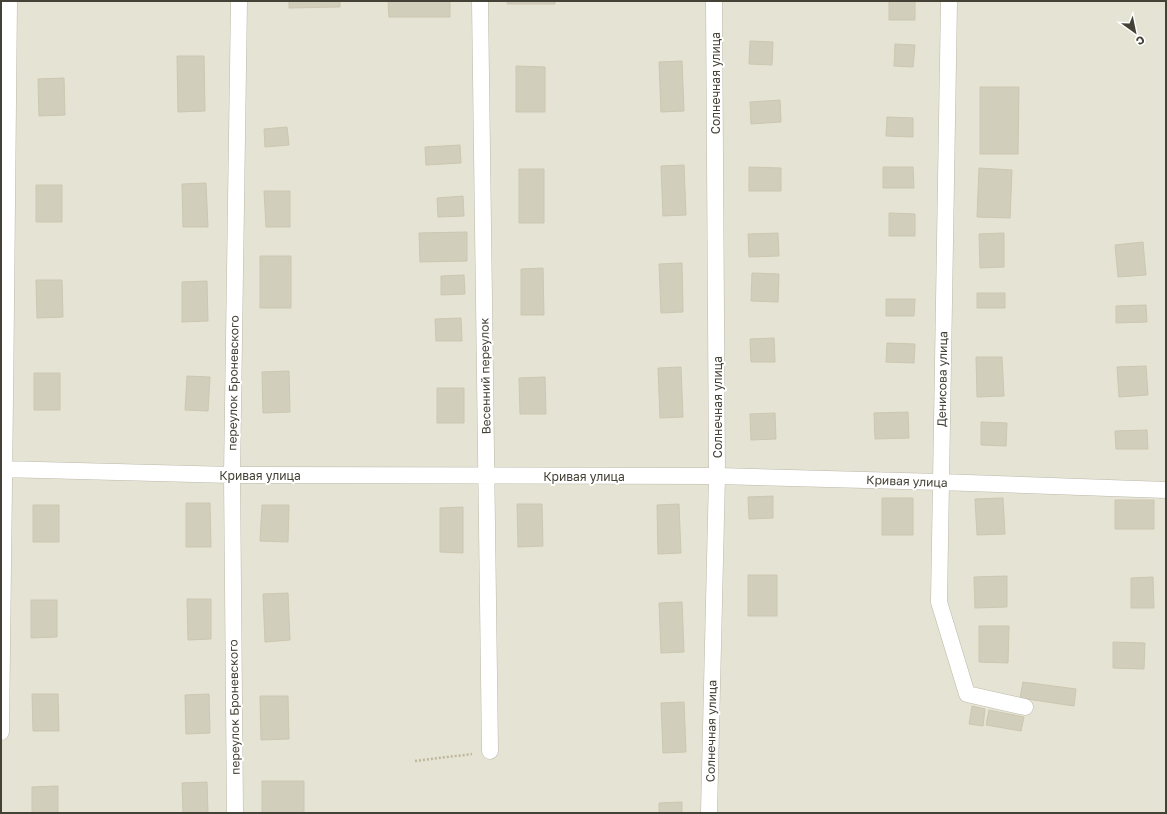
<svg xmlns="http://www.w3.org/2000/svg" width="1167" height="814" font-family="'Golos Text',sans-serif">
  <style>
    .residential { fill: #e5e3d4 }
    .building { fill: #d2cebc; stroke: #ccc7b0 }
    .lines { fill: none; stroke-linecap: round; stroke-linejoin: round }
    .minor-casing { stroke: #bcb9a9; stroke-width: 17 }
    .path { stroke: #bdb79b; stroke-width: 2.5; stroke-dasharray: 2 2; stroke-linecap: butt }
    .minor { stroke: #fff; stroke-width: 16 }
    .labels { text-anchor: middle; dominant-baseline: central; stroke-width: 4; stroke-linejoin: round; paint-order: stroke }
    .street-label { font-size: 12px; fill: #444136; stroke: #fff }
  </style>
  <rect width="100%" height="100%" fill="#f1f0e6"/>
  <path class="residential" d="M1 1H1166V813H1Z"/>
  <path class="building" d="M289 1H340V7L289 8Z
    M388 1H450V17H389Z
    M507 1H555V4H507Z
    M889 1H915V20H889Z
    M750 41 773 42 772 65 749 64Z
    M895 44 915 45 913 67 894 66Z
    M177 56H204L205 111 178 112Z
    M682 61 684 111 661 112 659 62Z
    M516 66 545 67V112H516Z
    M64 78 65 115 39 116 38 79Z
    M980 87H1019L1018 154H980Z
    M780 100 781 122 751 124 750 102Z
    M887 117 913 118V137L886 136Z
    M287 127 289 145 265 147 264 129Z
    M460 145 461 163 426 165 425 147Z
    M684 165 686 215 663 216 661 166Z
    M749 167 781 168V191H749Z
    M883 167H913L914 188H883Z
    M979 168 1012 170 1010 218 977 217Z
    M519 169H544V223H519Z
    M206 183 208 227H183L182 184Z
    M36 185H62V222H36Z
    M264 191H290V227H266Z
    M463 196 464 216 438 217 437 198Z
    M889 213 915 214V236H889Z
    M467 232V261L420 262 419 233Z
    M778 233 779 256 749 257 748 234Z
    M1004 233V267L980 268 979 234Z
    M1143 242 1146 275 1118 277 1115 245Z
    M260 256H291V308H260Z
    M682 263 683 312 661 313 659 264Z
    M543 268 544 315H521V269Z
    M752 273 779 274 778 302 751 301Z
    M464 275 465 294 441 295V276Z
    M36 280H62L63 317 37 318Z
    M207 281 208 321 182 322V282Z
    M977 293H1005V308H977Z
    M886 299H915L914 316H886Z
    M1146 305 1147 322 1116 323V306Z
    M461 318 462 341H436L435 319Z
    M774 338 775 362H751L750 339Z
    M887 343 915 344 914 363 886 362Z
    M976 357H1002L1004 396 977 397Z
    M1146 366 1148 395 1119 397 1117 367Z
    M681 367 683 417 660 418 658 368Z
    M289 371 290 412 263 413 262 372Z
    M34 373H60V410H34Z
    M187 376 210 377 208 411 185 410Z
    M545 377 546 414H520L519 378Z
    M437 388H464V423H437Z
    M908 412 909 438 875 439 874 413Z
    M775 413 776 439 751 440 750 414Z
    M981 422 1007 423 1006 446 981 445Z
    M1147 430 1148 449H1116L1115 431Z
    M773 496V518L749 519 748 497Z
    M882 498H913V535H882Z
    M1003 498 1005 534 977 535 975 499Z
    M1115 500H1154V529H1115Z
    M186 503H210L211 547H186Z
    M517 504H542L543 546 518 547Z
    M679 504 681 553 658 554 657 505Z
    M33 505H59V542H33Z
    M262 505H289L288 542 260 541Z
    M463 507V553L440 552V508Z
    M748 575H777V616H748Z
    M1007 576V607L975 608 974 577Z
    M1153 577 1154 608H1131V578Z
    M288 593 290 640 265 642 263 594Z
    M187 599H211V639L188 640Z
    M31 600H57V637L31 638Z
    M682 602 684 652 661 653 659 603Z
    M979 626H1009L1008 663 979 662Z
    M1113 642 1145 643 1144 669 1113 668Z
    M1023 682 1076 689 1074 706 1020 698Z
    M32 694H58L59 731H33Z
    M209 694 210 733 186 734 185 695Z
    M260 696H288L289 739 261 740Z
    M684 702 686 752 663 753 661 703Z
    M972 706 985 709 983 726 969 724Z
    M989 710 1024 717 1021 731 986 725Z
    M262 781H304V813H262Z
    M207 782 208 813H183L182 783Z
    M58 786V813H32V787Z
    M682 802V813H659V803Z"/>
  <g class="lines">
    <defs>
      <path id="minor" d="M480 1 490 751
        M949 1 939 602 967 694 1025 707
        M1 469 232 475 717 476 940 482 1166 490
        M1 732C5 488 6 245 9 1
        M235 813 232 475 239 1
        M709 813 717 476 714 1"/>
    </defs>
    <use href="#minor" class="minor-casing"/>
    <path class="path" d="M415 761 472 754"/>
    <use href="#minor" class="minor"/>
  </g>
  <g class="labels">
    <g class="street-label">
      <text transform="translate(715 83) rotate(-90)">Солнечная улица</text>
      <text transform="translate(485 376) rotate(-91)">Весенний переулок</text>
      <text transform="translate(942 379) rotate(-89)">Денисова улица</text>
      <text transform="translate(233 383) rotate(-89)">переулок Броневского</text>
      <text transform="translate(717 407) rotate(-90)">Солнечная улица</text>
      <text x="260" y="475">Кривая улица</text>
      <text x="584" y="476">Кривая улица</text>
      <text transform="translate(907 481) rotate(2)">Кривая улица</text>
      <text transform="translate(234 707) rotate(-91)">переулок Броневского</text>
      <text transform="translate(711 731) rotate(-89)">Солнечная улица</text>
    </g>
  </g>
  <rect width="1167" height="814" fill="none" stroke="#444136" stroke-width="4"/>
  <g transform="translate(1135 32) rotate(147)" stroke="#ffffff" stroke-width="3" paint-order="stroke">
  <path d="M0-3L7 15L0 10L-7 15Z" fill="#444136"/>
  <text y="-6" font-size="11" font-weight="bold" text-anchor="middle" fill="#444136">С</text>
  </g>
</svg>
